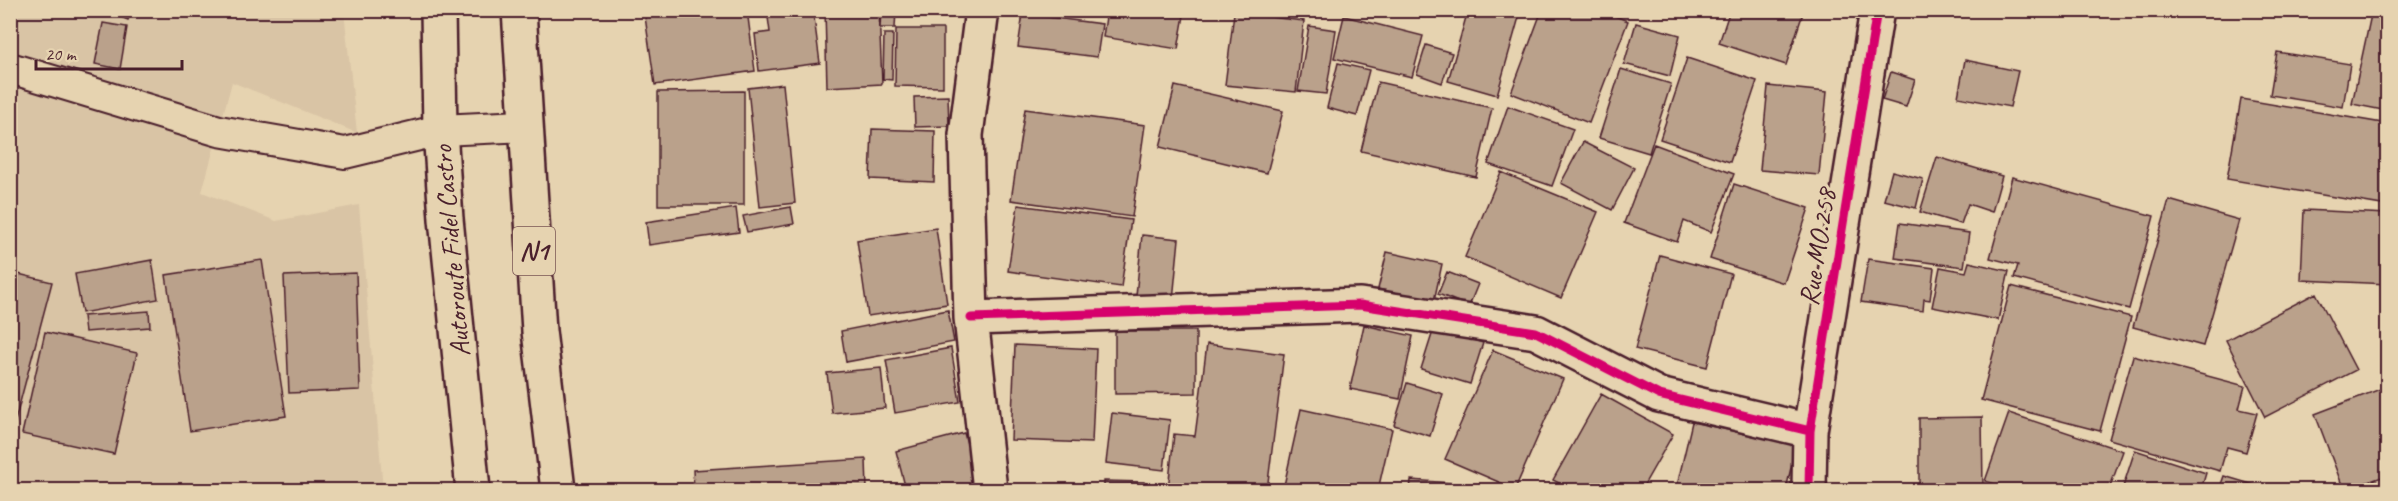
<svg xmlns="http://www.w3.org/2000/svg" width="2398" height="501" font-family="Caveat,sans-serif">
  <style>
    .built { fill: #d9c4a5 }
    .building { fill: #baa18b; stroke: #4a1f2b; stroke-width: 1.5 }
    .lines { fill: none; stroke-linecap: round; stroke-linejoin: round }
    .service-casing { stroke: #4a1f2b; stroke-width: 34 }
    .minor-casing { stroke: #4a1f2b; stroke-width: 38 }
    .trunk-casing { stroke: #4a1f2b; stroke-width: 38 }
    .service { stroke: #e6d3b0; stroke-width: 30 }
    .minor { stroke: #e6d3b0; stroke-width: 33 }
    .trunk { stroke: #e6d3b0; stroke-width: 33 }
    .cycleway-casing { stroke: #e6d3b0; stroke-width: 13 }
    .cycleway { stroke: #d6006c; stroke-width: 9 }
    .labels { text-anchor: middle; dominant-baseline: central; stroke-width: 6; stroke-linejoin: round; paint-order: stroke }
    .shield { fill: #e6d3b0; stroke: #795553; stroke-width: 1.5 }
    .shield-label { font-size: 27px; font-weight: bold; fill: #4a1f2b }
    .street-label { font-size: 28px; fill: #4a1f2b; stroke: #e6d3b0 }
  </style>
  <rect width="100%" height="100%" fill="#e6d3b0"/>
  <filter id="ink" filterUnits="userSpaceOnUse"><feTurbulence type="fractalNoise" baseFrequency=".0167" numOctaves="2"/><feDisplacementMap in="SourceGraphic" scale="12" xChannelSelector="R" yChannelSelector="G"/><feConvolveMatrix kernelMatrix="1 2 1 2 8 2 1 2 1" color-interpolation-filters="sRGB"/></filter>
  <g filter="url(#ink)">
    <path class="built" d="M10 11H344L357 133 232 82 202 192 276 221 359 205 383 490H11Z"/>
    <path class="building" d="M104 10H132L128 20Z
      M644 10H747L755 71 655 85Z
      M767 10H813L820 63 759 71 755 34 770 32Z
      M825 10H879L882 84 827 87Z
      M881 10H896L895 28H880Z
      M1107 10H1185L1178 49 1103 37Z
      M1468 10H1521L1497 95 1448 81Z
      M1542 10H1599L1628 21 1589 123 1511 93Z
      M1730 10H1804L1786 65 1719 43Z
      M2372 10 2388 11V111L2352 104Z
      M1234 13 1304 21 1296 92 1225 85Z
      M1023 14 1102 24 1097 57 1018 47Z
      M1344 16 1423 36 1412 77 1334 58Z
      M103 23 127 27 120 69 95 64Z
      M1636 23 1680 35 1670 76 1624 64Z
      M1309 26 1336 30 1326 94 1298 91Z
      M896 29H943V87L895 86Z
      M884 34H893L892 80 883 79Z
      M1426 45 1452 53 1442 83 1417 74Z
      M2277 52 2350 64 2343 107 2270 95Z
      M1687 58 1757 81 1730 162 1660 139Z
      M1965 60 2018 71 2010 107 1958 97Z
      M1338 63 1369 70 1357 116 1327 108Z
      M1621 69 1671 84 1649 153 1599 138Z
      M1891 72 1915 80 1906 107 1882 100Z
      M1378 82 1492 108 1476 177 1361 151Z
      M783 84 795 203 760 207 748 88Z
      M1175 86 1283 111 1267 173 1160 147Z
      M1768 86 1827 92 1819 175 1760 170Z
      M744 91V205H658V92Z
      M948 96 949 126 915 127 914 97Z
      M2241 99 2388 124V206L2227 179Z
      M1508 106 1573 129 1552 186 1488 164Z
      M1025 109 1145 125 1132 217 1011 200Z
      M872 129 935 131 934 182 870 179Z
      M1583 142 1634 168 1612 210 1561 183Z
      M1654 144 1734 174 1711 232 1684 221 1677 242 1624 223Z
      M1937 157 2002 176 1992 212 1968 204 1961 224 1920 212Z
      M1892 171 1923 179 1916 208 1884 200Z
      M1501 172 1598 212 1561 298 1465 257Z
      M2012 177 2154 216 2129 309 2014 278 2018 265 1990 258Z
      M1734 184 1809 208 1784 283 1710 259Z
      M2169 200 2239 220 2203 346 2133 327Z
      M1018 205 1131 220 1121 287 1008 271Z
      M791 207 794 224 747 232 743 216Z
      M736 208 739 232 649 245 646 222Z
      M2304 210 2388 214V284L2301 280Z
      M1900 223 1969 233 1964 267 1895 258Z
      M936 228 947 304 868 316 857 240Z
      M1142 235 1179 239 1173 300 1136 296Z
      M1387 252 1442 264 1434 301 1378 289Z
      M1660 255 1731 274 1707 367 1635 349Z
      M1868 259 1934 268 1930 300 1924 299 1923 311 1861 302Z
      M152 260 158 299 82 313 75 274Z
      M262 260 286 416 190 431 166 275Z
      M1969 262 2009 271 1998 320 1932 307 1940 267 1966 272Z
      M10 272 52 282 10 440Z
      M1447 272 1478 284 1469 306 1438 294Z
      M356 273 360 390 289 393 284 276Z
      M2011 286 2131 317 2100 431 1981 400Z
      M2316 293 2356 370 2265 417 2226 340Z
      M948 310 954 342 846 362 841 331Z
      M149 311 150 327 85 332 83 316Z
      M1364 325 1413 336 1400 399 1350 389Z
      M1434 328 1483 343 1470 384 1421 369Z
      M1115 331H1196V393L1115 394Z
      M45 332 137 353 114 454 22 434Z
      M1207 344 1284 354 1267 490H1168L1174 434 1195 436Z
      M1015 345 1096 349 1092 443 1011 440Z
      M951 348 960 402 895 413 886 360Z
      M1493 350 1563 379 1515 489 1445 459Z
      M2133 356 2245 386 2239 409 2257 413 2246 452 2227 447 2220 471 2109 439Z
      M881 368 885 408 832 413 827 373Z
      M1407 383 1443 394 1430 436 1394 425Z
      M2388 386V475L2344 490 2315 414Z
      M1601 394 1673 434 1641 490H1572L1553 480Z
      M1301 409 1392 429 1378 490H1283Z
      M1112 413 1170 420 1164 470 1106 463Z
      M2009 413 2123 451 2109 490H2015L1985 481Z
      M1982 417 1983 490H1919V418Z
      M1692 422 1796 445 1786 490H1676Z
      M964 433 978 484 952 490H906L896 451Z
      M2135 450 2206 473 2201 490H2122Z
      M866 459 867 490H694L693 470Z
      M2224 476 2271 490H2219Z
      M1411 480 1504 487 1503 490H1410Z
      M1104 481 1144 482V490H1104Z
      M1040 484 1078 487V490H1039Z"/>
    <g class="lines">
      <defs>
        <path id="service" d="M10 68 219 131 345 153 440 130 525 126"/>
        <path id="minor" d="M982 10 966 135 971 318 990 490
          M971 318 1360 305 1536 332 1659 395 1810 431
          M1809 490 1810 431 1877 10"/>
        <path id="trunk" d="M438 10 440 130 446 219 473 490
          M519 10 539 331 558 490"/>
      </defs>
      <use href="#service" class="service-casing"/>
      <use href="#minor" class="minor-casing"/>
      <use href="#trunk" class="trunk-casing"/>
      <use href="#service" class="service"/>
      <use href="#minor" class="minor"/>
      <use href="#trunk" class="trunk"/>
      <defs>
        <path id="cycleway" d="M971 318 1360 305 1536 332 1659 395 1810 431
          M1809 490 1810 431 1877 10"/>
      </defs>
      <use href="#cycleway" class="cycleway-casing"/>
      <use href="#cycleway" class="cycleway"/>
    </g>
  </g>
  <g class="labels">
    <rect class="shield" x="513" y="227" width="42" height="48" rx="4.5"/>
    <g class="shield-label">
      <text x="534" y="251">N1</text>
    </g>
    <g class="street-label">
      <text transform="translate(1817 247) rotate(-81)">Rue MO.258</text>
      <text transform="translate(451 251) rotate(-95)">Autoroute Fidel Castro</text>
    </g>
  </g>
  <rect width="2398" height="501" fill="none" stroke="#e6d3b0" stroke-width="36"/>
  <rect x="18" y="18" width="2362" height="465" fill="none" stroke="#4a1f2b" stroke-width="2" filter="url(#ink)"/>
  <path d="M36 60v9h146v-9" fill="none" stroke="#4a1f2b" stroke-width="3"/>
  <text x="45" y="60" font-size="18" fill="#4a1f2b" stroke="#e6d3b0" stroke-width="4.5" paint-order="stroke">20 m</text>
</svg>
